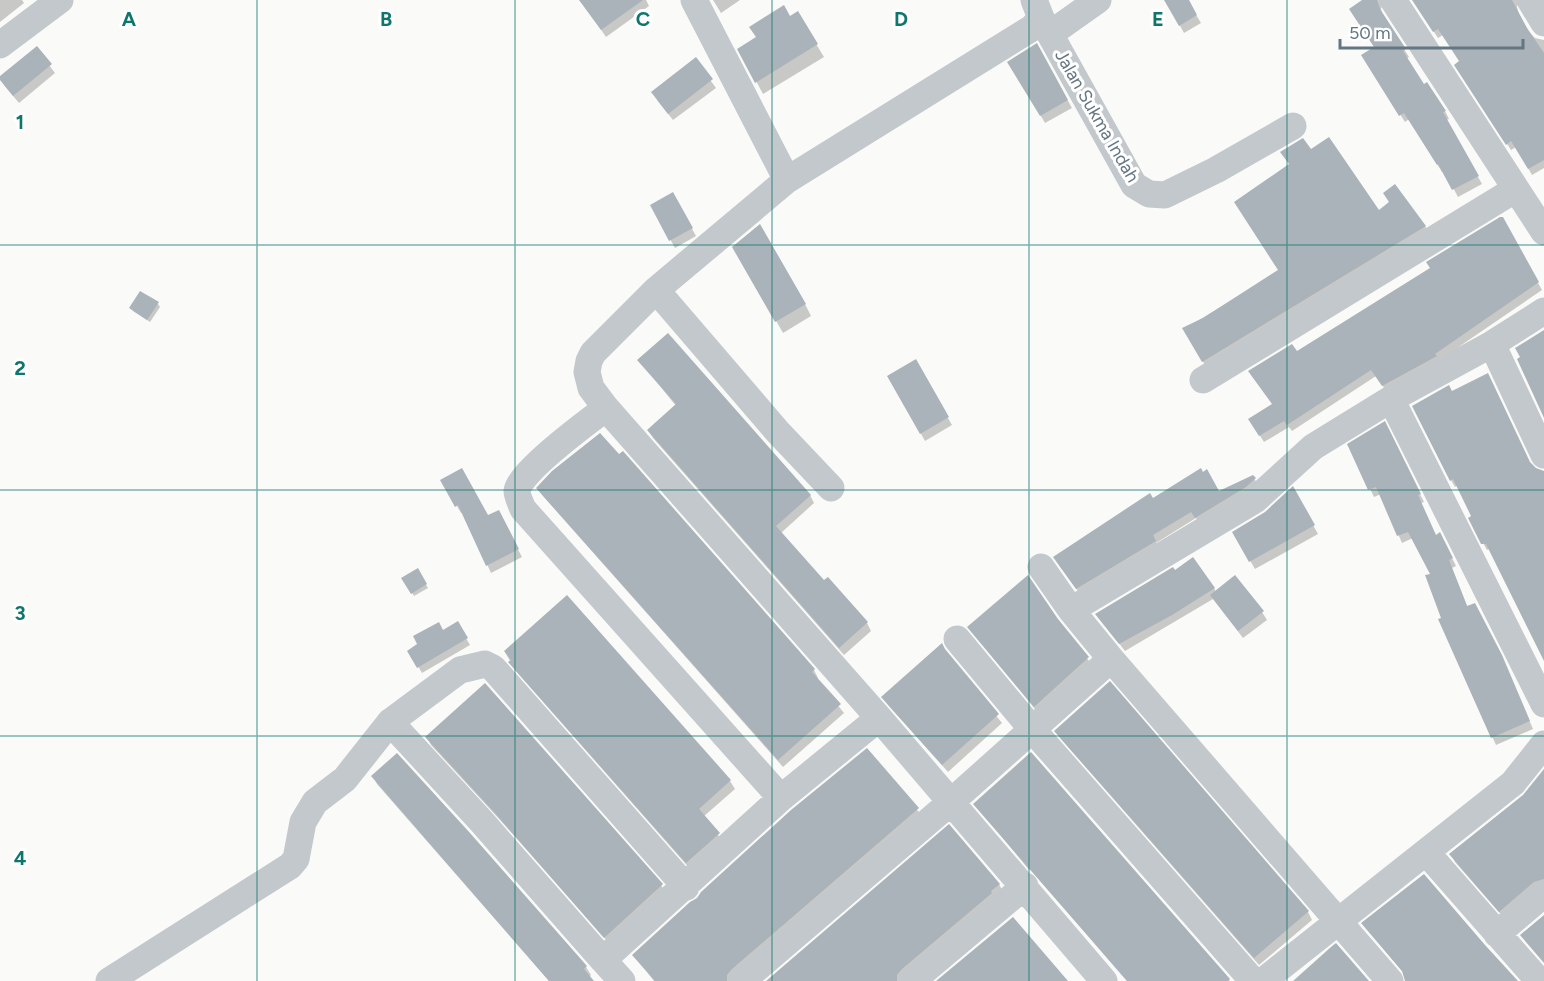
<svg xmlns="http://www.w3.org/2000/svg" width="1544" height="981" font-family="Figtree,sans-serif">
  <style>
    .shadow { fill: #0003 }
    .building { fill: #aab3b9 }
    .lines { fill: none; stroke-linecap: round; stroke-linejoin: round }
    .minor { stroke: #c3c8cc; stroke-width: 27 }
    .grid { fill: none; stroke: #0f766e; stroke-width: 1.5; stroke-opacity: 0.55 }
    .labels { text-anchor: middle; dominant-baseline: central; stroke-width: 6; stroke-linejoin: round; paint-order: stroke }
    .street-label { font-size: 18px; fill: #657683; stroke: #fff }
    .grid-label { font-size: 20px; text-anchor: middle; font-weight: bold; fill: #0f766e; stroke: #fff; stroke-width: 6; stroke-linejoin: round; paint-order: stroke }
  </style>
  <rect width="100%" height="100%" fill="#fafaf8"/>
  <path class="shadow" d="M0 0H22L24 3 0 22Z
    M591 0H646L649 6 606 37 589 12Z
    M713 0H740L721 13Z
    M1166 0H1187L1201 23 1184 33Z
    M1365 0H1384L1381 9 1383 16 1409 57 1406 59 1423 86 1427 84 1445 111 1449 119 1446 120 1482 184 1458 197 1444 171 1442 172 1409 119 1405 122 1367 63 1376 48Z
    M1413 0H1519L1517 7 1519 15 1529 32 1535 38 1544 40V168L1532 175 1516 147 1511 150 1460 72 1461 62 1443 35 1438 38Z
    M797 13 824 57 763 94 739 49Z
    M1037 45 1072 108 1045 123 1010 62Z
    M36 48 55 73 19 103 4 85Z
    M695 59 716 88 673 120 657 100Z
    M673 194 696 236 675 248 652 206Z
    M1379 212 1425 226 1430 235 1208 370 1184 329Z
    M1502 219 1542 290 1438 361 1387 392 1376 376 1292 431 1289 427 1264 442 1250 420 1274 405 1296 353 1432 268Z
    M741 259 805 304 811 316 783 333Z
    M158 304 160 307 150 322 133 311 131 308Z
    M639 360 810 495 814 503 781 533 824 582 828 579 867 623 871 631 844 655 653 438 648 430 676 406Z
    M915 361 952 425 925 441 889 376Z
    M1452 393 1534 469 1544 472V658L1489 549 1487 550 1483 543 1473 517 1458 485 1455 487 1451 480Z
    M1388 431 1424 502 1421 503 1436 536 1444 542 1456 566 1452 568 1468 608 1505 664 1533 729 1496 745 1440 620 1443 618 1432 574 1413 538 1402 543 1381 494 1374 497 1349 445Z
    M623 453 814 670 818 678 817 679 844 713 783 767 543 496 538 489 619 456Z
    M1253 477 1259 486 1200 524 1196 518 1156 543 1159 548 1081 595 1059 565 1153 500 1219 492Z
    M442 481 488 517 502 520 522 557 491 573 463 512 461 513Z
    M1293 489 1318 534 1255 569 1234 533 1266 513Z
    M417 570 428 588 414 596 403 578Z
    M1214 588 1216 592 1262 612 1267 620 1243 638 1213 599 1125 651 1097 615Z
    M567 597 730 781 735 789 703 817 723 841 691 870 515 670 505 652Z
    M1057 620 1093 666 1039 714 969 628Z
    M457 623 470 645 422 673 409 651Z
    M946 653 1002 723 948 772 888 705 883 697Z
    M1109 684 1308 912 1312 920 1259 965 1061 739 1056 731Z
    M427 737 661 885 666 893 610 944 500 820 431 745Z
    M867 750 923 817 733 981H654L634 955Z
    M1031 754 1230 981H1127L1031 869 1029 870 975 804Z
    M1544 771V887L1504 918 1455 862 1451 854 1524 796Z
    M373 776 469 834 586 967 591 975 589 977 592 981H549L377 784Z
    M999 884 1003 892 903 981H769Z
    M1363 924 1516 981H1407L1406 976Z"/>
  <path class="building" d="M579 0H643L601 30Z
    M1164 0H1189L1197 15 1179 26Z
    M1362 0H1377L1380 9 1406 49 1403 51 1424 84 1427 82 1446 111 1443 112 1479 176 1452 190 1438 164 1437 165 1404 113 1399 116 1361 55 1374 47 1349 9Z
    M1412 0H1512L1527 28 1544 53V160L1528 169 1511 141 1506 145 1454 65 1459 61 1438 29 1433 32Z
    M784 5 790 16 798 11 818 44 755 83 737 49 756 37 749 27Z
    M1037 43 1068 100 1040 116 1007 62Z
    M37 46 52 64 13 96 0 80V76Z
    M696 57 713 79 668 114 651 92Z
    M1329 137 1379 210 1389 202 1383 193 1395 184 1426 226 1202 362 1182 328 1203 318 1278 270 1234 202 1289 164 1280 152 1303 138 1311 149Z
    M673 192 693 228 669 241 650 205Z
    M1500 217H1503L1539 282 1435 354 1437 356 1382 386 1371 370 1287 425 1284 421 1259 436 1248 419 1272 404 1248 371 1292 344 1297 351 1430 268 1426 262Z
    M760 224 806 304 775 322 732 247Z
    M140 291 159 302 147 320 129 308Z
    M1544 330V418L1517 359 1520 357 1515 348Z
    M668 333 811 495 776 526 824 580 828 577 868 622 839 648 647 430 676 404 637 360Z
    M916 359 949 417 920 434 887 376Z
    M1488 373 1530 462 1536 468 1544 471V661L1486 544H1481L1468 518 1471 516 1453 479 1450 481 1412 406 1449 385 1452 391Z
    M1385 421 1421 494 1418 495 1436 535 1440 532 1453 558 1449 560 1467 606 1475 603 1502 655 1530 721 1491 738 1438 619 1441 618 1425 575 1430 574 1408 532 1397 536 1376 487 1368 490 1347 444Z
    M600 433 619 454 623 451 815 669 812 672 841 704 778 760 536 488 552 471Z
    M462 468 488 515 499 510 519 549 486 566 458 505 455 507 440 480Z
    M1201 468 1203 472 1207 469 1219 491 1253 475 1256 478 1246 487 1195 518 1191 512 1153 535 1156 541 1076 589 1053 557 1150 493 1153 498Z
    M1293 486 1315 525 1249 562 1232 532 1265 512Z
    M1193 557 1215 588 1172 615 1119 644 1095 614 1173 567 1175 570Z
    M418 568 427 584 411 594 401 578Z
    M1028 575 1058 619 1089 657 1034 707 967 627Z
    M1235 575 1264 611 1238 631 1210 595Z
    M567 595 731 780 699 809 720 833 686 863 508 662 511 660 504 651Z
    M458 621 468 638 417 668 407 651 417 644 413 636 439 622 443 630Z
    M942 643 945 649 999 714 942 765 881 697Z
    M1110 681 1309 911 1254 958 1054 731Z
    M485 683 663 884 604 938 494 812 425 737Z
    M867 748 919 808 732 969 727 975V981H655L632 955 690 902 697 898 701 892 791 810Z
    M1031 752 1230 979 1228 981H1127L973 804Z
    M397 753 470 833 587 966 584 969 594 981H549L371 776Z
    M1544 769V879L1534 882 1499 912 1449 854 1523 795Z
    M949 824 1000 884 991 891 992 893 902 969 897 975V981H766Z
    M1424 874 1485 945 1518 981H1405L1402 971 1361 923Z
    M1544 915V963L1520 935Z
    M1013 917 1068 981H936Z
    M1336 943 1369 981H1293L1331 947Z"/>
  <g class="lines">
    <path class="minor" d="M694 0 787 180
      M1034 0 1041 18 1032 28 787 180 656 290 593 353 589 361 587 372 591 388 606 408 879 718 1104 981
      M1393 0 1544 232
      M1530 0 1544 23
      M1041 18 1134 185 1149 194 1165 195 1216 170 1293 126
      M1050 34 1098 0
      M0 45 60 0
      M656 290 777 431 831 488
      M1492 344 1544 455
      M1203 380 1516 189
      M1391 399 1544 704
      M606 408C589 421 519 472 517 491 517 496 521 504 523 509L781 798
      M1041 567 1071 610 1111 659 1390 981
      M1071 610 1255 500 1313 447 1391 399 1492 344 1544 311
      M957 639 1031 728 1253 981
      M1426 852 1539 981
      M686 887 493 668 485 664 460 670 390 722 482 822 603 960 781 798 879 718
      M1497 934 1544 894
      M603 960 622 981
      M109 981 290 866 296 859 303 822 315 802 345 779 390 722
      M742 981 951 802 1111 659
      M912 981 1025 886
      M1263 981 1513 783 1544 744"/>
  </g>
  <path class="grid" d="M257 0V981M515 0V981M772 0V981M1029 0V981M1287 0V981M0 245H1544M0 490H1544M0 736H1544"/>
  <g class="labels">
    <g class="street-label">
      <text transform="translate(1097 116) rotate(60)">Jalan Sukma Indah</text>
    </g>
  </g>
  <g class="grid-label">
    <text x="129" y="26">A</text>
    <text x="386" y="26">B</text>
    <text x="643" y="26">C</text>
    <text x="901" y="26">D</text>
    <text x="1158" y="26">E</text>
    <text x="20" y="129">1</text>
    <text x="20" y="375">2</text>
    <text x="20" y="620">3</text>
    <text x="20" y="865">4</text>
  </g>
  <path d="M1340 39v9h183v-9" fill="none" stroke="#657683" stroke-width="3"/>
  <text x="1349" y="39" font-size="18" fill="#657683" stroke="#ffffff" stroke-width="4.5" paint-order="stroke">50 m</text>
</svg>
